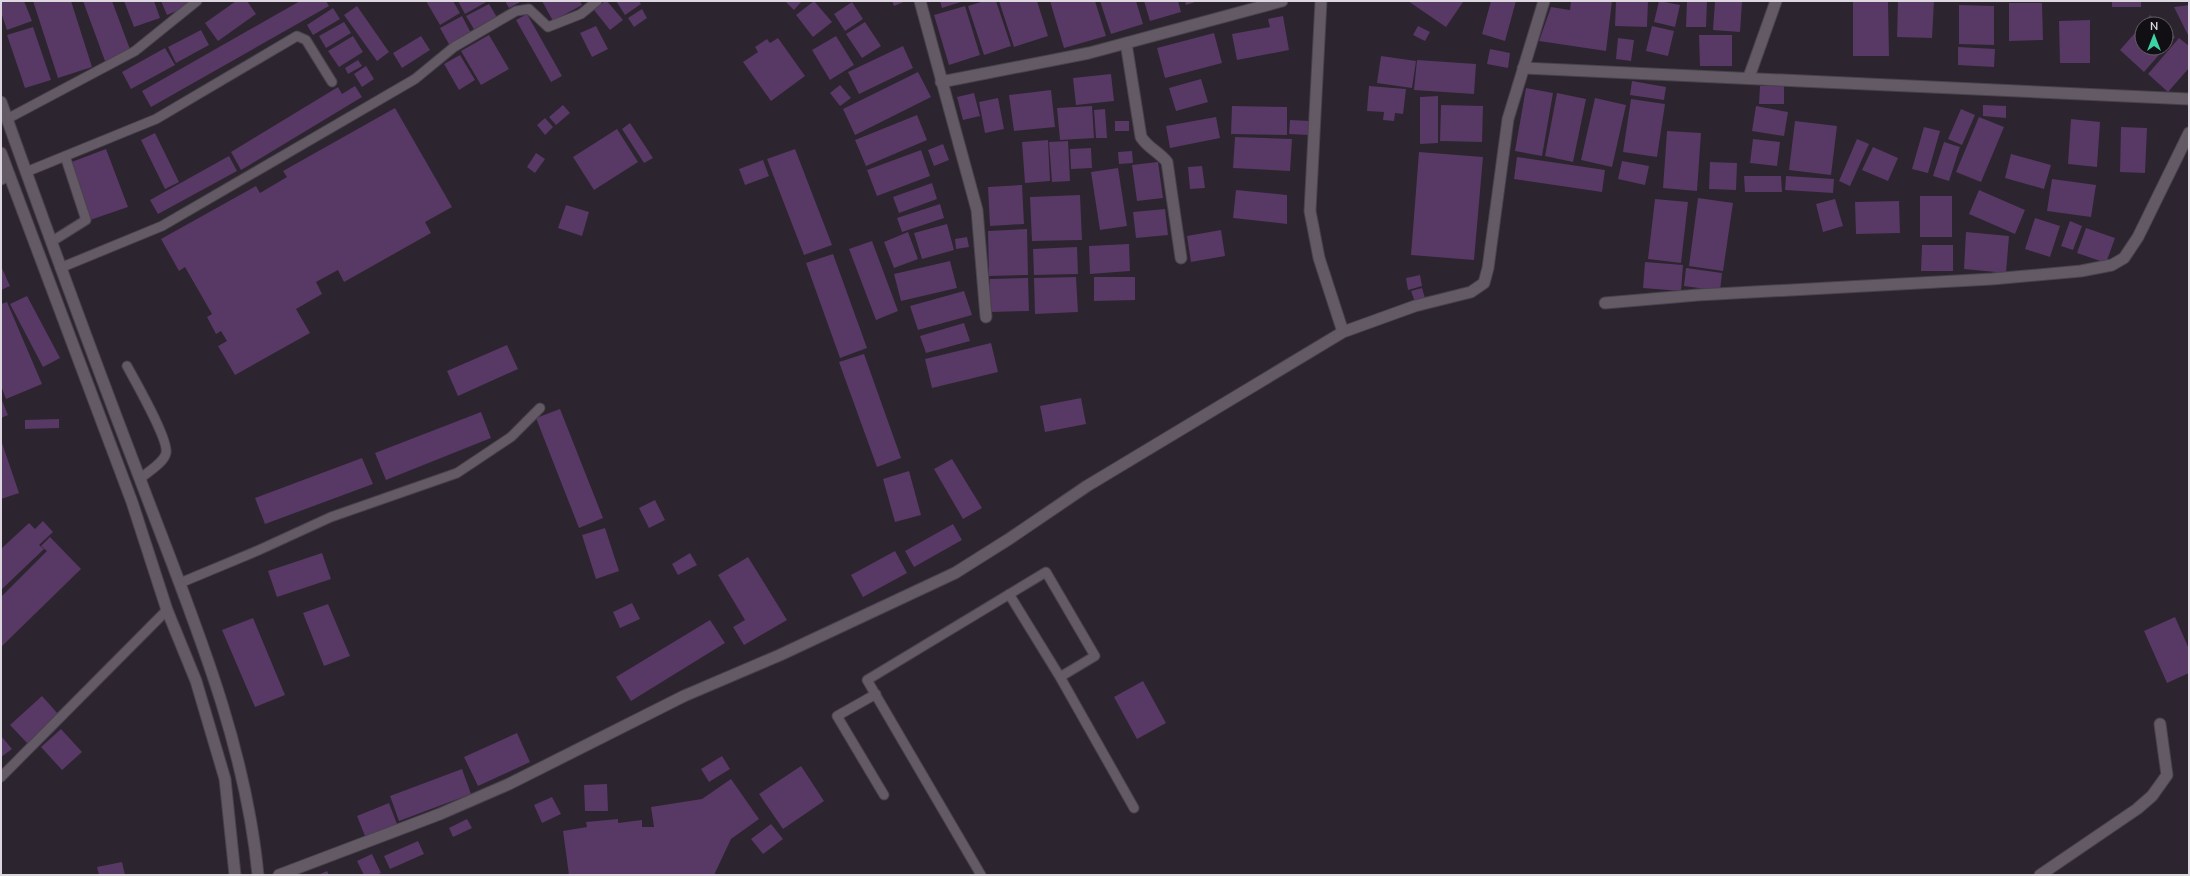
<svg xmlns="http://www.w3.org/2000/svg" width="2190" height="876" font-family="'Nunito Sans',sans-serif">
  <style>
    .building { fill: #583864 }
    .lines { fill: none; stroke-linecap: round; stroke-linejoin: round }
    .service-casing { stroke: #48424b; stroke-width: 11 }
    .minor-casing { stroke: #48424b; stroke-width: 13 }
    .secondary-casing { stroke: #48424b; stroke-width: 13 }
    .service { stroke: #635a66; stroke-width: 9 }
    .minor { stroke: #635a66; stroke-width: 11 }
    .secondary { stroke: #635a66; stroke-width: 11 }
  </style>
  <rect width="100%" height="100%" fill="#2c242f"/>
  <path class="building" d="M1 1H24L32 21 7 30 1 12Z
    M33 1H71L92 67 58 78Z
    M83 1H112L131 52 105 61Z
    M124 1H154L160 18 134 27Z
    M161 1H194L195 3 167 15Z
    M236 1H247L256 14 218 41 205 23Z
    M300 1H326L329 6 151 107 142 91Z
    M426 1H453L460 13 440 25Z
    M458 1H488L465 14Z
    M505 1H522L509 8Z
    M542 1H580L582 5 553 21Z
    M605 1H607L623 20 610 30 594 10Z
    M616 1H639L641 4 625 15Z
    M785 1H802L794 10Z
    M814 1 832 22 813 37 796 15Z
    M892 1H906L894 6Z
    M940 1H964L942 8Z
    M984 1H996L1011 46 984 55 968 6Z
    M999 1H1037L1048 36 1014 47Z
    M1050 1H1095L1106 36 1064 48Z
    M1100 1H1136L1143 24 1111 34Z
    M1144 1H1178L1181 12 1150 21Z
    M1185 1H1198L1186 5Z
    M1408 1H1462L1463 2 1446 27Z
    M1491 1H1516L1505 41 1482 34Z
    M1571 1H1612L1606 51 1539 41 1551 7 1570 10Z
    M1616 1H1648L1647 27 1615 26Z
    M1659 1 1680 5 1675 27 1654 22Z
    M1687 1H1707L1706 27H1686Z
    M1715 1 1742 2 1740 32 1713 30Z
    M1853 1H1888L1889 56H1853Z
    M1898 1H1934L1932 38 1897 37Z
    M2112 1H2141V7H2112Z
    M852 2 863 19 845 31 834 14Z
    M2009 3H2042L2043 40 2009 41Z
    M489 4 498 19 475 31 466 16Z
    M1959 5 1994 6V45L1959 44Z
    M2189 5V37L2174 7Z
    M357 6 389 52 377 61 344 15Z
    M965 6 980 55 949 65 934 15Z
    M333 8 340 19 313 35 307 25Z
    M642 9 647 18 634 27 628 18Z
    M527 14 562 76 551 82 516 20Z
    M2150 15 2160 24H2143Z
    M462 16 472 35 450 46 440 28Z
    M1283 16 1289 50 1237 60 1232 34 1270 27 1268 19Z
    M2090 20V63H2060L2059 21Z
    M344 22 351 33 326 48 319 36Z
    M865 22 881 46 862 58 846 34Z
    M2142 25V48H2165L2144 72 2120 50Z
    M596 26 608 49 592 57 580 33Z
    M1418 26 1430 32 1425 41 1413 35Z
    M1652 26 1674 31 1668 56 1646 51Z
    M33 27 51 80 25 88 7 35Z
    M2166 29 2175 37 2166 47Z
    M201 30 209 45 176 63 168 47Z
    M1214 33 1222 63 1165 78 1157 48Z
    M489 35 509 69 481 85 461 51Z
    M1699 35H1732V66H1700Z
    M353 36 363 52 339 67 328 51Z
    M421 36 430 50 402 68 393 53Z
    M836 36 854 65 830 80 812 50Z
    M778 38 805 76 771 101 743 62 758 52 755 47 767 39 770 43Z
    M1618 38 1634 40 1631 61 1616 59Z
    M2179 38 2189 46V68L2168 92 2148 74Z
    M903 46 913 68 859 94 848 72Z
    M1958 47 1995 49 1994 67 1958 65Z
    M165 48 175 65 131 89 122 72Z
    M1490 49 1510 53 1508 68 1487 64Z
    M460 55 475 80 459 90 444 64Z
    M1381 56 1416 61 1412 88 1377 83Z
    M358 60 362 66 348 74 345 68Z
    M1417 60 1476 64 1474 94 1414 90Z
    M366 66 374 79 362 87 354 74Z
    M918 72 931 97 855 135 843 109Z
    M1111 74 1114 101 1076 105 1073 78Z
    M1201 79 1208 102 1176 111 1169 88Z
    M1632 81 1666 87 1664 100 1630 95Z
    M840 85 851 98 840 106 830 93Z
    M355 86 362 97 241 170 231 152 338 87 342 94Z
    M1369 86 1406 89 1403 114 1395 113 1394 121 1383 120 1384 112 1367 111Z
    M1760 86H1784V104H1759Z
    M1526 88 1553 93 1542 156 1515 151Z
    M1051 90 1055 127 1014 131 1009 95Z
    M974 93 980 116 963 120 957 97Z
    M1557 93 1586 99 1573 162 1545 156Z
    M1438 96V143L1420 144V97Z
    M998 98 1004 129 985 133 979 102Z
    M1595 98 1626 105 1612 167 1581 160Z
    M1631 99 1665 104 1657 157 1623 152Z
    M563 105 570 113 556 125 549 117Z
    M1441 105 1483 106 1482 142 1440 141Z
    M1983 105 2006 106V118L1983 116Z
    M1092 106 1094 138 1060 140 1057 108Z
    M1232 106 1287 107V135L1231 134Z
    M1756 106 1788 112 1784 136 1752 131Z
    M395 108 452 207 425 222 431 233 344 282 338 270 316 282 322 294 296 309 310 333 235 375 218 346 227 341 221 331 216 334 207 317 212 314 185 267 179 271 161 239 256 186 260 193 287 177 283 171Z
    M1105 109 1107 138H1096L1094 110Z
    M1961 109 1975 115 1962 145 1948 139Z
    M917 115 927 140 866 166 855 140Z
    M1216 117 1220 138 1170 148 1166 126Z
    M1979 117 2004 127 1981 182 1956 172Z
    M545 118 553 127 545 135 537 125Z
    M2071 119 2100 122 2097 167 2068 164Z
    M1290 120 1310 121 1309 135 1289 134Z
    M1115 121H1129V131H1115Z
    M1795 121 1837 126 1831 175 1789 170Z
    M630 123 653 158 644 163 622 129Z
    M1924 127 1940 131 1928 173 1912 169Z
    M2121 127 2147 128 2145 173 2120 172Z
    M617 129 638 162 594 190 573 157Z
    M1667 131 1701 133 1697 191 1663 188Z
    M155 133 179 182 165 189 141 140Z
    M1235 137 1292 139 1290 171 1233 168Z
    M1753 139 1780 142 1777 166 1750 163Z
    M1857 139 1869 144 1850 186 1839 181Z
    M1048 140 1050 181 1025 183 1022 142Z
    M1068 141 1070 181 1052 182 1049 142Z
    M1944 142 1960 147 1949 181 1933 176Z
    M943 144 949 160 934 166 928 150Z
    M1873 147 1898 158 1888 181 1862 170Z
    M1091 148 1092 168 1071 169 1070 149Z
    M106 149 128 207 90 220 69 163Z
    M795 149 832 245 804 255 767 159Z
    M921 150 930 176 877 196 867 170Z
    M1132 151 1133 163 1119 164 1118 152Z
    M1419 152 1483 157 1474 260 1411 255Z
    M536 153 545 159 535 173 527 167Z
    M2011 154 2051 165 2044 189 2005 178Z
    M229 156 237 171 158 214 150 200Z
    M1517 157 1605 170 1602 192 1514 179Z
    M763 160 769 176 745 185 739 169Z
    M1622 161 1649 166 1645 185 1618 179Z
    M1158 162 1163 198 1137 201 1132 165Z
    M1710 162 1737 163 1736 190 1709 189Z
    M1202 166 1205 188 1190 189 1188 167Z
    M1118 168 1127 226 1100 230 1091 172Z
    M1744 176H1781L1782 192H1745Z
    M1786 176 1834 179 1833 193 1785 190Z
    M2052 179 2096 185 2091 217 2047 211Z
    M932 183 937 199 899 213 893 197Z
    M1022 185 1024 224 990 226 988 187Z
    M1236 190 1287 195V224L1233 218Z
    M1979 190 2025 210 2015 234 1969 214Z
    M1080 195 1082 240 1032 241 1030 197Z
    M1920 196H1952V237H1920Z
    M1698 198 1733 203 1723 271 1689 266Z
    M1655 199 1688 202 1681 263 1648 259Z
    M1835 199 1843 226 1823 232 1816 204Z
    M1899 201 1900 233 1856 234 1855 202Z
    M940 204 944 218 902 232 897 218Z
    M566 205 589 212 582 236 558 228Z
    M1165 209 1168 235 1136 238 1133 212Z
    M2035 218 2060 226 2050 257 2025 249Z
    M2070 221 2082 226 2073 250 2061 246Z
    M947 224 954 250 922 259 914 233Z
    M2086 228 2115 238 2106 263 2077 253Z
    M1027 229 1028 275 989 276 988 231Z
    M1221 230 1225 256 1191 262 1187 236Z
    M908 232 918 259 894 268 884 242Z
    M1966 232 2009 236 2006 273 1964 269Z
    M967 237 969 247 956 249 955 239Z
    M872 241 898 311 876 320 849 249Z
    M1129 244 1130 271 1090 274 1089 246Z
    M1922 245H1953V271H1921Z
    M1077 247 1078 274 1034 275 1033 249Z
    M833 254 867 348 840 358 806 263Z
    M950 261 957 288 901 301 894 274Z
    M1645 262 1683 265 1681 291 1643 288Z
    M1 266 10 286 1 290Z
    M1686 268 1722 273 1720 291 1684 286Z
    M1420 275 1422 286 1408 290 1406 278Z
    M1076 277 1078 312 1035 314 1034 278Z
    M1094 277H1135V300L1094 301Z
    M1028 278 1029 311 990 312V279Z
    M1422 288 1425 298 1415 302 1411 291Z
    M964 291 972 315 918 330 910 306Z
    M27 296 60 358 43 367 10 304Z
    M7 302 42 384 6 399 1 386V304Z
    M964 323 970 341 926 353 920 336Z
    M991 343 998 372 932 388 925 359Z
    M507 345 518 369 458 396 447 371Z
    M864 354 901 458 877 467 839 362Z
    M1 398 8 415 1 418Z
    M1081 398 1086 424 1045 432 1040 406Z
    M560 409 603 518 579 528 536 418Z
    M481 412 491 438 386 480 375 453Z
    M59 419V428L25 429V420Z
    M1 440 19 493 1 499Z
    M362 458 373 484 265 524 255 498Z
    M952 459 982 508 963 519 934 469Z
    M909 471 921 515 895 522 883 479Z
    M655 500 665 520 649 528 639 508Z
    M43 521 53 532 39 545 44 549 1 590V547L2 548 29 523 35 529Z
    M953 524 962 540 914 567 905 551Z
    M605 528 619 571 596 579 582 535Z
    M50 537 81 569 1 647V597L47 551 41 546Z
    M895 551 907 573 863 597 851 575Z
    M322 553 331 579 277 597 268 571Z
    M690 553 697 565 678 575 672 564Z
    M748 557 787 620 744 645 733 627 745 620 718 575Z
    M632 603 640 619 620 628 613 612Z
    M328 604 350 656 324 666 303 613Z
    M2175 617 2189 649V673L2167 683 2144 631Z
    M253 618 285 695 255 707 222 630Z
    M710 620 725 643 631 701 616 677Z
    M1143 681 1166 723 1137 739 1114 697Z
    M42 696 59 715 28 744 10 725Z
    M61 729 82 752 62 770 41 747Z
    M517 733 530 762 478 786 464 757Z
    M1 736 12 749 1 757Z
    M722 756 730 769 709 782 701 769Z
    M801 766 824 801 783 829 759 794Z
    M462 769 471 794 399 821 390 796Z
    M731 779 759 819 731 839 714 875H569L563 831 587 827 586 822 618 819V823L642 820V827H654L651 807 702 799Z
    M607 784 608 811H585L584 785Z
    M552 797 561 814 542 823 534 805Z
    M389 803 397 824 365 836 357 816Z
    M467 819 472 828 453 837 449 828Z
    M771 824 783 839 763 854 751 839Z
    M418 841 424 854 390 869 384 856Z
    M372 854 381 873 376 875H364L357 861Z
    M122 862 125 875H99L97 867Z
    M327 871 329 875H318Z"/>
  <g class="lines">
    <defs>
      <path id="service" d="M7 119 135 51 197 1
        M26 172 156 119 297 36 306 40 332 82
        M51 242 86 220 65 156
        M60 268 162 226 415 79 454 47 516 11 529 9 548 27 581 14 597 1
        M127 366C135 381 169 440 166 453 164 463 147 472 140 479
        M180 583 259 550 331 517 457 473 511 437 540 408
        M1060 677 1134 808
        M876 694 837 716 884 795
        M1 777 167 610
        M981 875 867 680 1046 572 1095 656 1060 677 1009 594"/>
      <path id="minor" d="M920 1 977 210 986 317
        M1321 1 1310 211 1319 258 1343 332
        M1126 43 1141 137C1148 148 1159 152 1167 162L1181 258
        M1523 68 2189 99
        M1749 77 1776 1
        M941 82 1089 53 1282 1
        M1 179 9 175
        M1605 303 1698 295 1992 279 2081 271 2112 265 2124 258 2138 237 2189 133
        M279 875 440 814 509 784 684 696 780 655 955 573 1009 539 1087 486 1343 332 1415 306 1471 292 1484 283 1488 268 1508 119 1544 1
        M2040 875 2137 809 2152 796 2167 775 2160 724"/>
      <path id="secondary" d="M1 102C46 228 92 354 140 479 188 607 245 737 258 875
        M1 153 132 502 167 610 196 681 225 779 235 875"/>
    </defs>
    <use href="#service" class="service-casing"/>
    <use href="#minor" class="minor-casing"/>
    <use href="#secondary" class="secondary-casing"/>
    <use href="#service" class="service"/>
    <use href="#minor" class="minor"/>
    <use href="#secondary" class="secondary"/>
  </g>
  <rect width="2190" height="876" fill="none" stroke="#ddd7df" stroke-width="4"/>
  <g transform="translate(2154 36)"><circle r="19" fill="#120f14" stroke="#635f65"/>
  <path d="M0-3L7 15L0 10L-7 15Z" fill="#3dd4a3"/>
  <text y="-6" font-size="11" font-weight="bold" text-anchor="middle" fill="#ddd7df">N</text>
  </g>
</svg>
